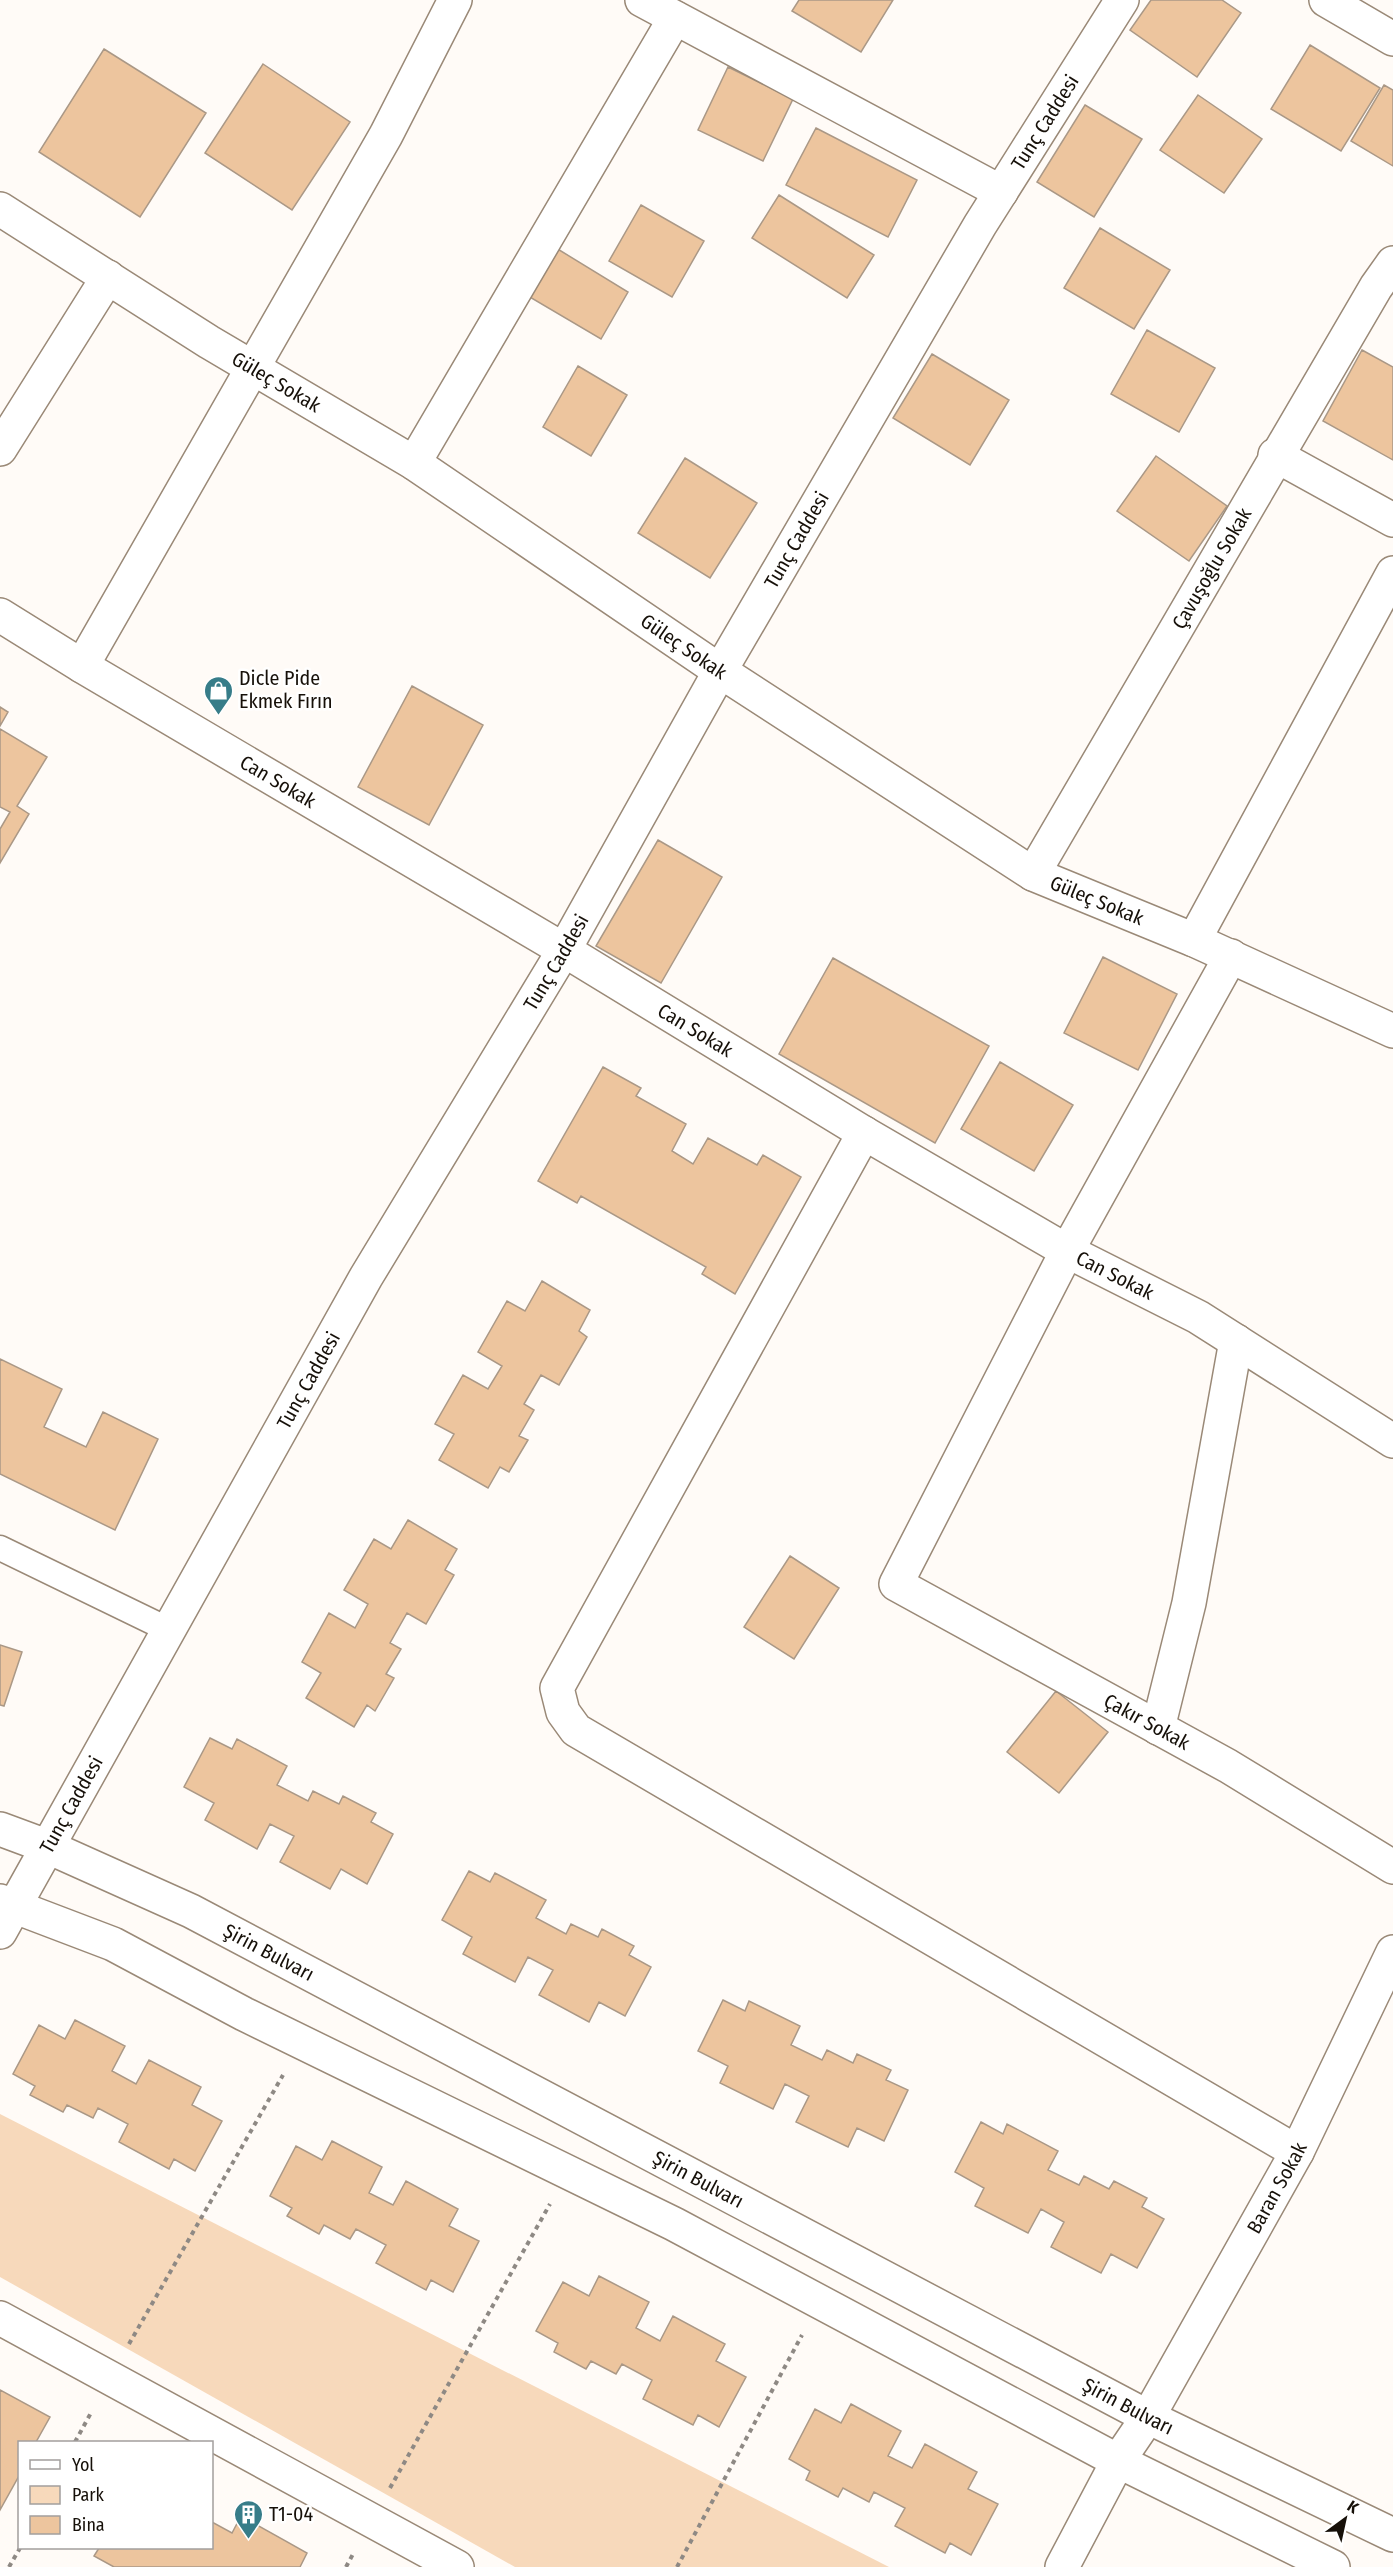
<svg xmlns="http://www.w3.org/2000/svg" width="1393" height="2567" font-family="'Fira Sans Condensed',sans-serif">
  <style>
    .green { fill: #f7d9bb }
    .building { fill: #edc59e; stroke: #aa9886; stroke-width: 1.5 }
    .lines { fill: none; stroke-linecap: round; stroke-linejoin: round }
    .lane-casing { stroke: #9a8977; stroke-width: 27 }
    .street-casing { stroke: #9a8977; stroke-width: 36 }
    .secondary-casing { stroke: #9a8977; stroke-width: 36 }
    .path { stroke: #8e8984; stroke-width: 4; stroke-dasharray: 4.5 4.5; stroke-linecap: butt }
    .lane { stroke: #fff; stroke-width: 24 }
    .street { stroke: #fff; stroke-width: 33 }
    .secondary { stroke: #fff; stroke-width: 33 }
    .labels { text-anchor: middle; dominant-baseline: central; stroke-width: 5; stroke-linejoin: round; paint-order: stroke }
    .street-label { font-size: 20px; fill: #161009; stroke: #fff }
    .poi-label { font-size: 20px; fill: #161009; stroke: #fff; text-anchor: start }
  </style>
  <rect width="100%" height="100%" fill="#fffbf7"/>
  <path class="green" d="M0 2114 889 2567H515L0 2277Z"/>
  <path class="building" d="M799 0H893L861 52 792 11Z
    M1151 0H1222L1241 13 1197 77 1130 30Z
    M1310 45 1380 88 1341 151 1271 109Z
    M104 49 206 113 140 217 39 152Z
    M263 64 350 122 292 210 205 153Z
    M728 67 793 99 763 161 698 130Z
    M1384 85 1393 90V166L1351 141Z
    M1198 95 1262 139 1224 193 1160 150Z
    M1085 105 1142 139 1094 217 1037 182Z
    M816 128 917 180 888 237 786 185Z
    M779 195 874 255 847 298 752 238Z
    M641 205 704 241 672 297 609 261Z
    M1100 228 1170 270 1134 329 1064 288Z
    M556 248 628 292 601 339 528 296Z
    M1147 330 1215 368 1179 432 1111 394Z
    M1362 350 1393 367V460L1323 421Z
    M932 354 1009 400 970 465 893 418Z
    M578 366 627 395 591 456 543 427Z
    M1156 456 1227 506 1189 561 1117 511Z
    M685 458 757 503 710 578 638 533Z
    M412 686 483 725 429 825 358 787Z
    M0 707 8 712 0 726Z
    M0 729 47 757 17 806 29 814 0 863V829L10 812 0 807Z
    M658 840 722 877 661 983 596 946Z
    M1103 957 1177 994 1138 1070 1064 1033Z
    M833 958 989 1046 935 1143 779 1054Z
    M1000 1062 1073 1105 1034 1171 961 1129Z
    M603 1067 641 1088 636 1096 686 1124 672 1151 693 1164 708 1138 757 1165 763 1155 801 1177 735 1294 702 1274 706 1267 581 1196 577 1203 538 1181Z
    M542 1281 590 1310 579 1331 587 1337 559 1385 541 1375 524 1404 534 1410 519 1436 528 1440 509 1472 500 1467 488 1488 439 1460 454 1434 435 1424 463 1375 488 1389 502 1366 478 1352 507 1301 525 1311Z
    M0 1359 62 1389 44 1427 86 1447 103 1412 158 1439 115 1530 0 1474Z
    M408 1520 457 1549 445 1570 454 1575 426 1624 407 1613 390 1643 401 1649 386 1674 394 1678 375 1711 367 1705 354 1727 306 1698 321 1673 302 1662 329 1613 355 1628 368 1604 344 1590 374 1539 391 1549Z
    M790 1556 839 1588 794 1659 744 1627Z
    M0 1645 22 1652 4 1706 0 1705Z
    M1056 1691 1108 1732 1059 1793 1007 1752Z
    M210 1738 232 1749 237 1739 287 1766 277 1785 308 1801 313 1791 339 1804 343 1796 376 1813 371 1822 393 1834 367 1884 341 1869 330 1889 280 1862 294 1836 270 1824 257 1849 205 1820 214 1803 184 1787Z
    M469 1871 490 1882 495 1873 546 1900 536 1918 566 1934 571 1924 598 1937 602 1929 634 1946 629 1955 651 1967 625 2016 599 2002 589 2022 539 1995 553 1970 528 1957 515 1982 463 1954 472 1937 442 1920Z
    M723 2000 745 2011 749 2001 800 2026 791 2045 822 2060 827 2050 853 2063 857 2054 891 2070 886 2080 908 2090 884 2141 857 2128 848 2147 796 2122 809 2096 785 2084 773 2109 720 2083 728 2066 698 2051Z
    M75 2020 125 2046 112 2071 136 2084 149 2060 201 2087 192 2105 222 2121 195 2171 174 2159 169 2169 119 2142 128 2124 98 2108 93 2118 67 2105 63 2112 30 2095 35 2086 13 2074 39 2025 65 2039Z
    M981 2122 1003 2134 1007 2124 1058 2151 1048 2170 1079 2185 1084 2176 1109 2189 1114 2181 1147 2198 1142 2207 1164 2219 1137 2268 1111 2254 1101 2273 1051 2247 1064 2222 1041 2209 1028 2233 975 2206 984 2188 955 2172Z
    M332 2141 382 2167 369 2193 393 2205 406 2181 458 2209 449 2226 479 2241 453 2292 431 2280 426 2290 376 2263 386 2245 356 2229 350 2239 324 2225 319 2234 287 2216 292 2208 270 2196 296 2146 322 2160Z
    M599 2276 649 2302 636 2328 660 2341 673 2316 725 2344 716 2361 746 2377 719 2427 698 2415 693 2425 643 2399 652 2380 622 2364 616 2374 591 2361 586 2369 554 2352 558 2343 536 2331 563 2282 589 2296Z
    M0 2390 50 2417 36 2442H20V2474L0 2510Z
    M851 2404 901 2431 888 2456 912 2468 925 2444 977 2472 968 2489 998 2504 971 2555 950 2543 945 2553 895 2526 905 2508 874 2492 869 2502 843 2488 838 2497 806 2480 810 2471 789 2459 815 2409 841 2423Z
    M241 2516 307 2553 300 2567H114L94 2556 99 2548H212V2522L232 2533Z"/>
  <g class="lines">
    <defs>
      <path id="lane" d="M0 1548 167 1629"/>
      <g id="street">
        <path d="M642 0 1001 192"/>
        <path d="M1326 0 1393 39"/>
        <path id="s1" d="M0 209 209 342 414 463 720 671 1033 874 1194 940 1393 1031"/>
        <path d="M0 449 108 277"/>
        <path d="M1275 455 1393 520"/>
        <path d="M414 463 675 18"/>
        <path id="s2" d="M0 615 82 666 564 950 864 1133 1067 1251 1198 1317 1393 1441"/>
        <path d="M82 666 386 135 455 0"/>
        <path id="s3" d="M1033 874 1376 287 1393 263"/>
        <path d="M1194 940 1393 573"/>
        <path id="s4" d="M1231 956 1067 1251 896 1584 1228 1766 1393 1867"/>
        <path d="M864 1133 557 1688 563 1712 576 1730 1297 2152"/>
        <path d="M1158 1728 1189 1603 1236 1341"/>
        <path d="M0 2318 457 2567"/>
        <path id="s5" d="M1062 2567 1118 2461 1148 2417 1297 2152 1393 1952"/>
      </g>
      <g id="secondary">
        <path id="s6" d="M0 1829 46 1846 191 1911 1148 2417 1393 2535"/>
        <path d="M0 1901 113 1944 244 2014 674 2224 1118 2461 1333 2567"/>
        <path id="s7" d="M0 1932 366 1277 564 950 720 671 980 225 1122 0"/>
      </g>
    </defs>
    <use href="#lane" class="lane-casing"/>
    <use href="#street" class="street-casing"/>
    <use href="#secondary" class="secondary-casing"/>
    <path class="path" d="M129 2344 283 2075
      M75 2442 92 2411
      M390 2488 550 2204
      M9 2567 20 2548
      M346 2567 353 2554
      M677 2567 802 2335"/>
    <use href="#lane" class="lane"/>
    <use href="#street" class="street"/>
    <use href="#secondary" class="secondary"/>
  </g>
  <defs>
    <symbol id="shop-pin" viewBox="-11 -11 22 30"><path d="M0 17L-7.5 6A9.5 9.5 0 1 1 7.5 6Z" fill="#377d89" stroke="#fff"/><path d="M-5-2.5h2.3a2.7 3.5 0 0 1 5.4 0H5L5.5 6h-11ZM-1.5-2.5h3a1.5 2.3 0 0 0-3 0Z" fill="#fff"/></symbol>
    <symbol id="building-pin" viewBox="-11 -11 22 30"><path d="M0 17L-7.5 6A9.5 9.5 0 1 1 7.5 6Z" fill="#377d89" stroke="#fff"/><path d="M-4-6H4V6H1V3H-1V6H-4ZM-2.5-4.3h1.7v1.8h-1.7ZM.8-4.3h1.7v1.8H.8ZM-2.5-1h1.7V.8h-1.7ZM.8-1h1.7V.8H.8Z" fill="#fff"/></symbol>
  </defs>
  <g fill-rule="evenodd">
    <use href="#shop-pin" x="202" y="674" width="33" height="45"/>
    <use href="#building-pin" x="232" y="2498" width="33" height="45"/>
  </g>
  <g class="labels">
    <g class="street-label">
      <text stroke="none"><textPath href="#s7" startOffset="2090">Tunç Caddesi</textPath></text>
      <text stroke="none"><textPath href="#s1" startOffset="326">Güleç Sokak</textPath></text>
      <text stroke="none"><textPath href="#s7" startOffset="1604">Tunç Caddesi</textPath></text>
      <text stroke="none"><textPath href="#s3" startOffset="354">Çavuşoğlu Sokak</textPath></text>
      <text stroke="none"><textPath href="#s1" startOffset="812">Güleç Sokak</textPath></text>
      <text stroke="none"><textPath href="#s2" startOffset="324">Can Sokak</textPath></text>
      <text stroke="none"><textPath href="#s1" startOffset="1298">Güleç Sokak</textPath></text>
      <text stroke="none"><textPath href="#s7" startOffset="1118">Tunç Caddesi</textPath></text>
      <text stroke="none"><textPath href="#s2" startOffset="810">Can Sokak</textPath></text>
      <text stroke="none"><textPath href="#s2" startOffset="1296">Can Sokak</textPath></text>
      <text stroke="none"><textPath href="#s7" startOffset="632">Tunç Caddesi</textPath></text>
      <text stroke="none"><textPath href="#s4" startOffset="998">Çakır Sokak</textPath></text>
      <text stroke="none"><textPath href="#s7" startOffset="146">Tunç Caddesi</textPath></text>
      <text stroke="none"><textPath href="#s6" startOffset="296">Şirin Bulvarı</textPath></text>
      <text stroke="none"><textPath href="#s6" startOffset="782">Şirin Bulvarı</textPath></text>
      <text stroke="none"><textPath href="#s5" startOffset="436">Baran Sokak</textPath></text>
      <text stroke="none"><textPath href="#s6" startOffset="1268">Şirin Bulvarı</textPath></text>
    </g>
    <g class="poi-label">
      <text x="239" y="678">Dicle Pide<tspan x="239" dy="23">Ekmek Fırın</tspan></text>
      <text x="269" y="2514">T1-04</text>
    </g>
  </g>
  <rect x="18" y="2441" width="195" height="108" fill="#ffffff" stroke="#a29f9d" stroke-width="1.5"/>
  <rect x="30" y="2460" width="30" height="9" fill="#ffffff" stroke="#a29f9d" stroke-width="1.5"/>
  <text x="72" y="2471" font-size="18" fill="#161009">Yol</text>
  <rect x="30" y="2486" width="30" height="18" fill="#f7d9bb" stroke="#a29f9d" stroke-width="1.5"/>
  <text x="72" y="2501" font-size="18" fill="#161009">Park</text>
  <rect x="30" y="2516" width="30" height="18" fill="#edc59e" stroke="#a29f9d" stroke-width="1.5"/>
  <text x="72" y="2531" font-size="18" fill="#161009">Bina</text>
  <g transform="translate(1345 2519) rotate(33)" stroke="#ffffff" stroke-width="4.5" paint-order="stroke">
  <path d="M0-4.5L10 22L0 15L-10 22Z" fill="#161009"/>
  <text y="-9" font-size="16" font-weight="bold" text-anchor="middle" fill="#161009">K</text>
  </g>
</svg>
